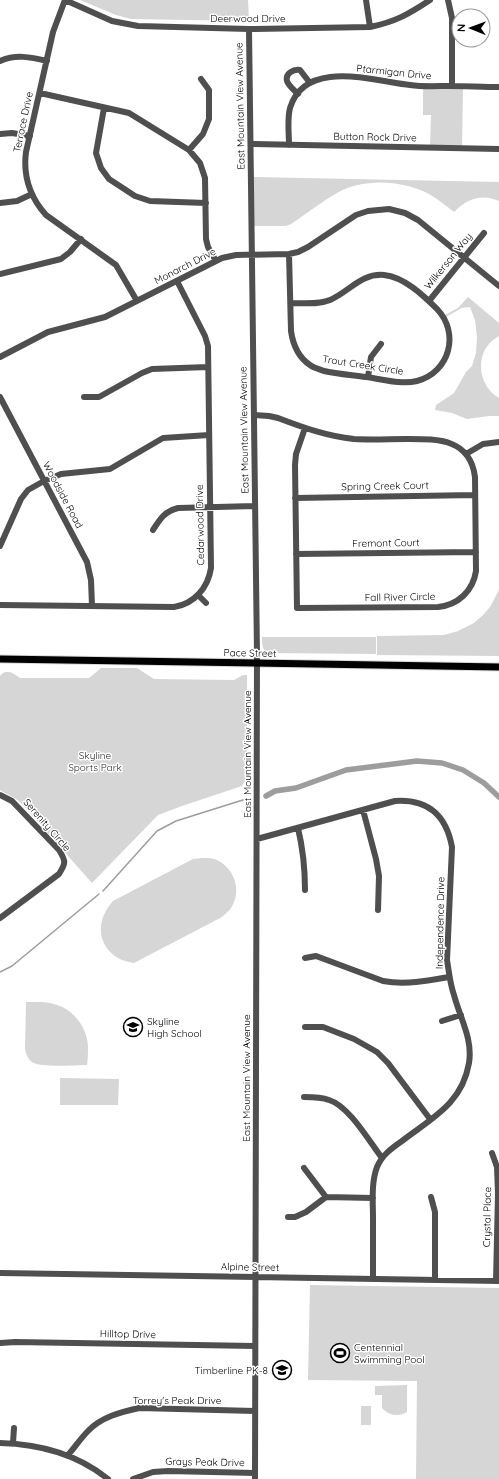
<svg xmlns="http://www.w3.org/2000/svg" width="499" height="1479" font-family="Quicksand,sans-serif">
  <style>
    .green { fill: #d6d6d6 }
    .lines { fill: none; stroke-linecap: round; stroke-linejoin: round }
    .stream { stroke: #9d9d9d; stroke-width: 1.5 }
    .canal { stroke: #9d9d9d; stroke-width: 5.5 }
    .major-casing { stroke: #dbdbdb; stroke-width: 9 }
    .minor { stroke: #4f4f4f; stroke-width: 6 }
    .major { stroke: #000; stroke-width: 7 }
    .labels { text-anchor: middle; dominant-baseline: central; stroke-width: 3; stroke-linejoin: round; paint-order: stroke }
    .street-label { font-size: 10px; fill: #000; stroke: #fff }
    .park-label { font-size: 10px; fill: #2d2d2d; stroke: #fff }
    .poi-label { font-size: 10px; fill: #000; stroke: #fff; text-anchor: start }
  </style>
  <rect width="100%" height="100%" fill="#fff"/>
  <path class="green" d="M80 0H248L249 21 131 19 116 15Z
    M423 86 463 87 462 149 430 148 431 115H423Z
    M251 177 499 182V201C482 193 466 199 454 212 446 206 438 199 429 194 402 180 363 178 337 193 321 202 306 214 291 224L286 226H252Z
    M468 297 499 323V336C474 349 476 385 499 398V416H489L467 419 452 413 435 410 436 405 454 393 466 372 472 366 476 353 477 337 475 320 470 307 462 308 444 318 443 316 458 308Z
    M499 590V656L377 655V636L444 635 458 631 474 623 483 615 490 607Z
    M262 637H376V654L267 653C262 649 262 644 262 637Z
    M101 668H137L154 679 234 680 243 675H247V778L242 786 182 806 158 815 92 883 21 803 16 799 0 790V676C6 668 13 673 20 678H89Z
    M202 858C207 858 213 858 217 860 235 869 242 891 231 908 229 911 225 914 222 917L134 963C129 962 123 961 118 958 96 944 96 920 113 901L193 859Z
    M26 1002C36 1002 47 1001 57 1005 74 1010 87 1028 88 1046 88 1052 88 1058 87 1065 76 1065 39 1068 32 1062 27 1058 26 1054 25 1048Z
    M60 1078 119 1079 118 1105H60Z
    M310 1285 499 1288V1479H416L417 1381 308 1380Z
    M407 1385V1412C399 1417 389 1416 382 1408V1395H375V1386Z
    M361 1406H371V1425H361Z"/>
  <g class="lines">
    <path class="stream" d="M103 891 157 831 176 821 246 799
      M0 972 12 966 99 894"/>
    <path class="canal" d="M266 796 275 791 296 788 346 770 417 761 442 763 463 770 484 783 499 797"/>
    <defs>
      <path id="major" d="M0 659 499 667"/>
    </defs>
    <use href="#major" class="major-casing"/>
    <path class="minor" d="M65 0 112 21 138 26 249 29 370 27C395 22 409 14 430 0
      M65 0 53 32 26 152C23 175 30 197 46 215L116 265 137 301
      M366 0 370 27
      M448 0 452 18V86
      M249 29 257 654 255 1479
      M0 61C15 54 31 57 47 61
      M40 93 129 113 189 150 200 163 205 178 206 239 208 247 216 261
      M298 94C294 90 288 85 287 81 285 73 294 69 300 70L310 83
      M104 108 96 153 101 168 109 179 135 196 150 201 206 203
      M0 134 12 133 30 136
      M251 144 499 149
      M289 145C289 133 287 120 290 108 305 58 374 81 410 85 423 87 437 86 450 86 466 86 483 87 499 87
      M189 150 203 134 209 119V90L201 79
      M0 203 17 201 32 194
      M289 254 291 331C293 345 298 357 310 365 314 368 319 369 324 371 337 374 352 375 366 377 382 379 401 385 417 381 450 372 460 333 437 309 423 295 404 277 384 275 361 273 349 292 330 300 318 305 304 303 291 303
      M0 274 61 259 70 252 81 239
      M429 301 484 233
      M0 357 48 332 105 317 222 258 236 255 289 254 298 252 308 247 356 215 368 211 389 209 405 213 418 220 499 286
      M368 377 371 357 381 344
      M0 397 87 562 91 580 92 606
      M84 397H99L142 373 152 369 208 367
      M254 415 269 416 278 418C304 428 327 436 354 439 372 440 389 439 406 439 437 439 470 438 475 477L476 571C473 591 458 605 438 607L297 608 295 465 296 454 305 428
      M466 454 483 444 499 442
      M295 498 475 495
      M153 530C160 519 165 511 178 508L255 506
      M0 546 21 499 28 490 44 481 61 474 110 469 163 438 209 435
      M296 554 476 552
      M198 595 206 603
      M0 605 174 607C194 604 208 588 211 568L208 346 205 336 177 281
      M0 795 12 801 59 850C66 861 66 863 59 874L0 918
      M363 810 376 859 379 876 378 910
      M298 828C303 849 305 868 305 890
      M257 839 395 801C428 799 446 815 452 847L447 960C449 972 450 984 454 995 460 1018 473 1039 469 1063 462 1104 432 1118 402 1141 392 1148 382 1155 377 1167 371 1183 373 1202 373 1218 373 1238 373 1259 373 1279
      M305 958 316 956 383 981C405 985 427 981 449 977
      M442 1021 461 1015
      M305 1027H323L354 1039 377 1052 388 1063 430 1119
      M304 1097C313 1097 321 1097 329 1100 349 1106 369 1141 382 1158
      M492 1153 497 1167 498 1194 496 1281
      M304 1168 326 1197
      M431 1197 435 1212V1280
      M288 1217H295L306 1212 326 1197 373 1198
      M0 1273 499 1281
      M0 1343 15 1342 255 1346
      M0 1443C39 1444 77 1454 108 1479
      M13 1443 14 1428
      M68 1455C75 1447 81 1438 88 1431 101 1417 121 1412 139 1408L255 1411
      M133 1479 153 1472 168 1471 255 1473"/>
    <use href="#major" class="major"/>
  </g>
  <defs>
    <symbol id="school-ring" viewBox="-11 -11 22 22"><circle r="9.5" fill="#fff" stroke="#000" stroke-width="1.5"/><path d="M0-5L7-2L0 1L-7-2ZM-4 1L0 2.5L4 1V4Q0 6-4 4Z" fill="#000"/></symbol>
    <symbol id="stadium-ring" viewBox="-11 -11 22 22"><circle r="9.5" fill="#fff" stroke="#000" stroke-width="1.5"/><path d="M0-5a6.5 5 0 1 0 0 10a6.5 5 0 1 0 0-10ZM-3.5-1.8h7v3.6h-7Z" fill="#000"/></symbol>
  </defs>
  <g fill-rule="evenodd">
    <use href="#school-ring" x="122" y="1016" width="22" height="22"/>
    <use href="#stadium-ring" x="329" y="1342" width="22" height="22"/>
    <use href="#school-ring" x="271" y="1359" width="22" height="22"/>
  </g>
  <g class="labels">
    <g class="street-label">
      <text x="248" y="18">Deerwood Drive</text>
      <text transform="translate(394 72) rotate(6)">Ptarmigan Drive</text>
      <text transform="translate(240 106) rotate(-91)">East Mountain View Avenue</text>
      <text transform="translate(23 122) rotate(-78)">Terrace Drive</text>
      <text transform="translate(375 137) rotate(1)">Button Rock Drive</text>
      <text transform="translate(448 261) rotate(-51)">Wilkerson Way</text>
      <text transform="translate(185 266) rotate(-27)">Monarch Drive</text>
      <text transform="translate(363 365) rotate(9)">Trout Creek Circle</text>
      <text transform="translate(244 430) rotate(-91)">East Mountain View Avenue</text>
      <text transform="translate(385 486) rotate(-1)">Spring Creek Court</text>
      <text transform="translate(63 495) rotate(62)">Woodside Road</text>
      <text transform="translate(200 525) rotate(-91)">Cedarwood Drive</text>
      <text transform="translate(386 543) rotate(-1)">Fremont Court</text>
      <text transform="translate(400 597) rotate(-1)">Fall River Circle</text>
      <text transform="translate(250 653) rotate(1)">Pace Street</text>
      <text transform="translate(247 754) rotate(-90)">East Mountain View Avenue</text>
      <text transform="translate(47 825) rotate(49)">Serenity Circle</text>
      <text transform="translate(440 923) rotate(-89)">Independence Drive</text>
      <text transform="translate(246 1078) rotate(-90)">East Mountain View Avenue</text>
      <text transform="translate(487 1217) rotate(-89)">Crystal Place</text>
      <text transform="translate(250 1267) rotate(1)">Alpine Street</text>
      <text transform="translate(128 1334) rotate(1)">Hilltop Drive</text>
      <text x="177" y="1400">Torrey's Peak Drive</text>
      <text transform="translate(205 1462) rotate(1)">Grays Peak Drive</text>
    </g>
    <g class="park-label">
      <text x="95" y="755">Skyline<tspan x="95" dy="12">Sports Park</tspan></text>
    </g>
    <g class="poi-label">
      <text x="147" y="1021">Skyline<tspan x="147" dy="12">High School</tspan></text>
      <text x="354" y="1347">Centennial<tspan x="354" dy="12">Swimming Pool</tspan></text>
      <text x="268" y="1370" text-anchor="end">Timberline PK-8</text>
    </g>
  </g>
  <g transform="translate(471 28) rotate(271)"><circle r="19" fill="#ffffff" stroke="#999999"/>
  <path d="M0-3L7 15L0 10L-7 15Z" fill="#000000"/>
  <text y="-6" font-size="11" font-weight="bold" text-anchor="middle" fill="#000000">N</text>
  </g>
</svg>
